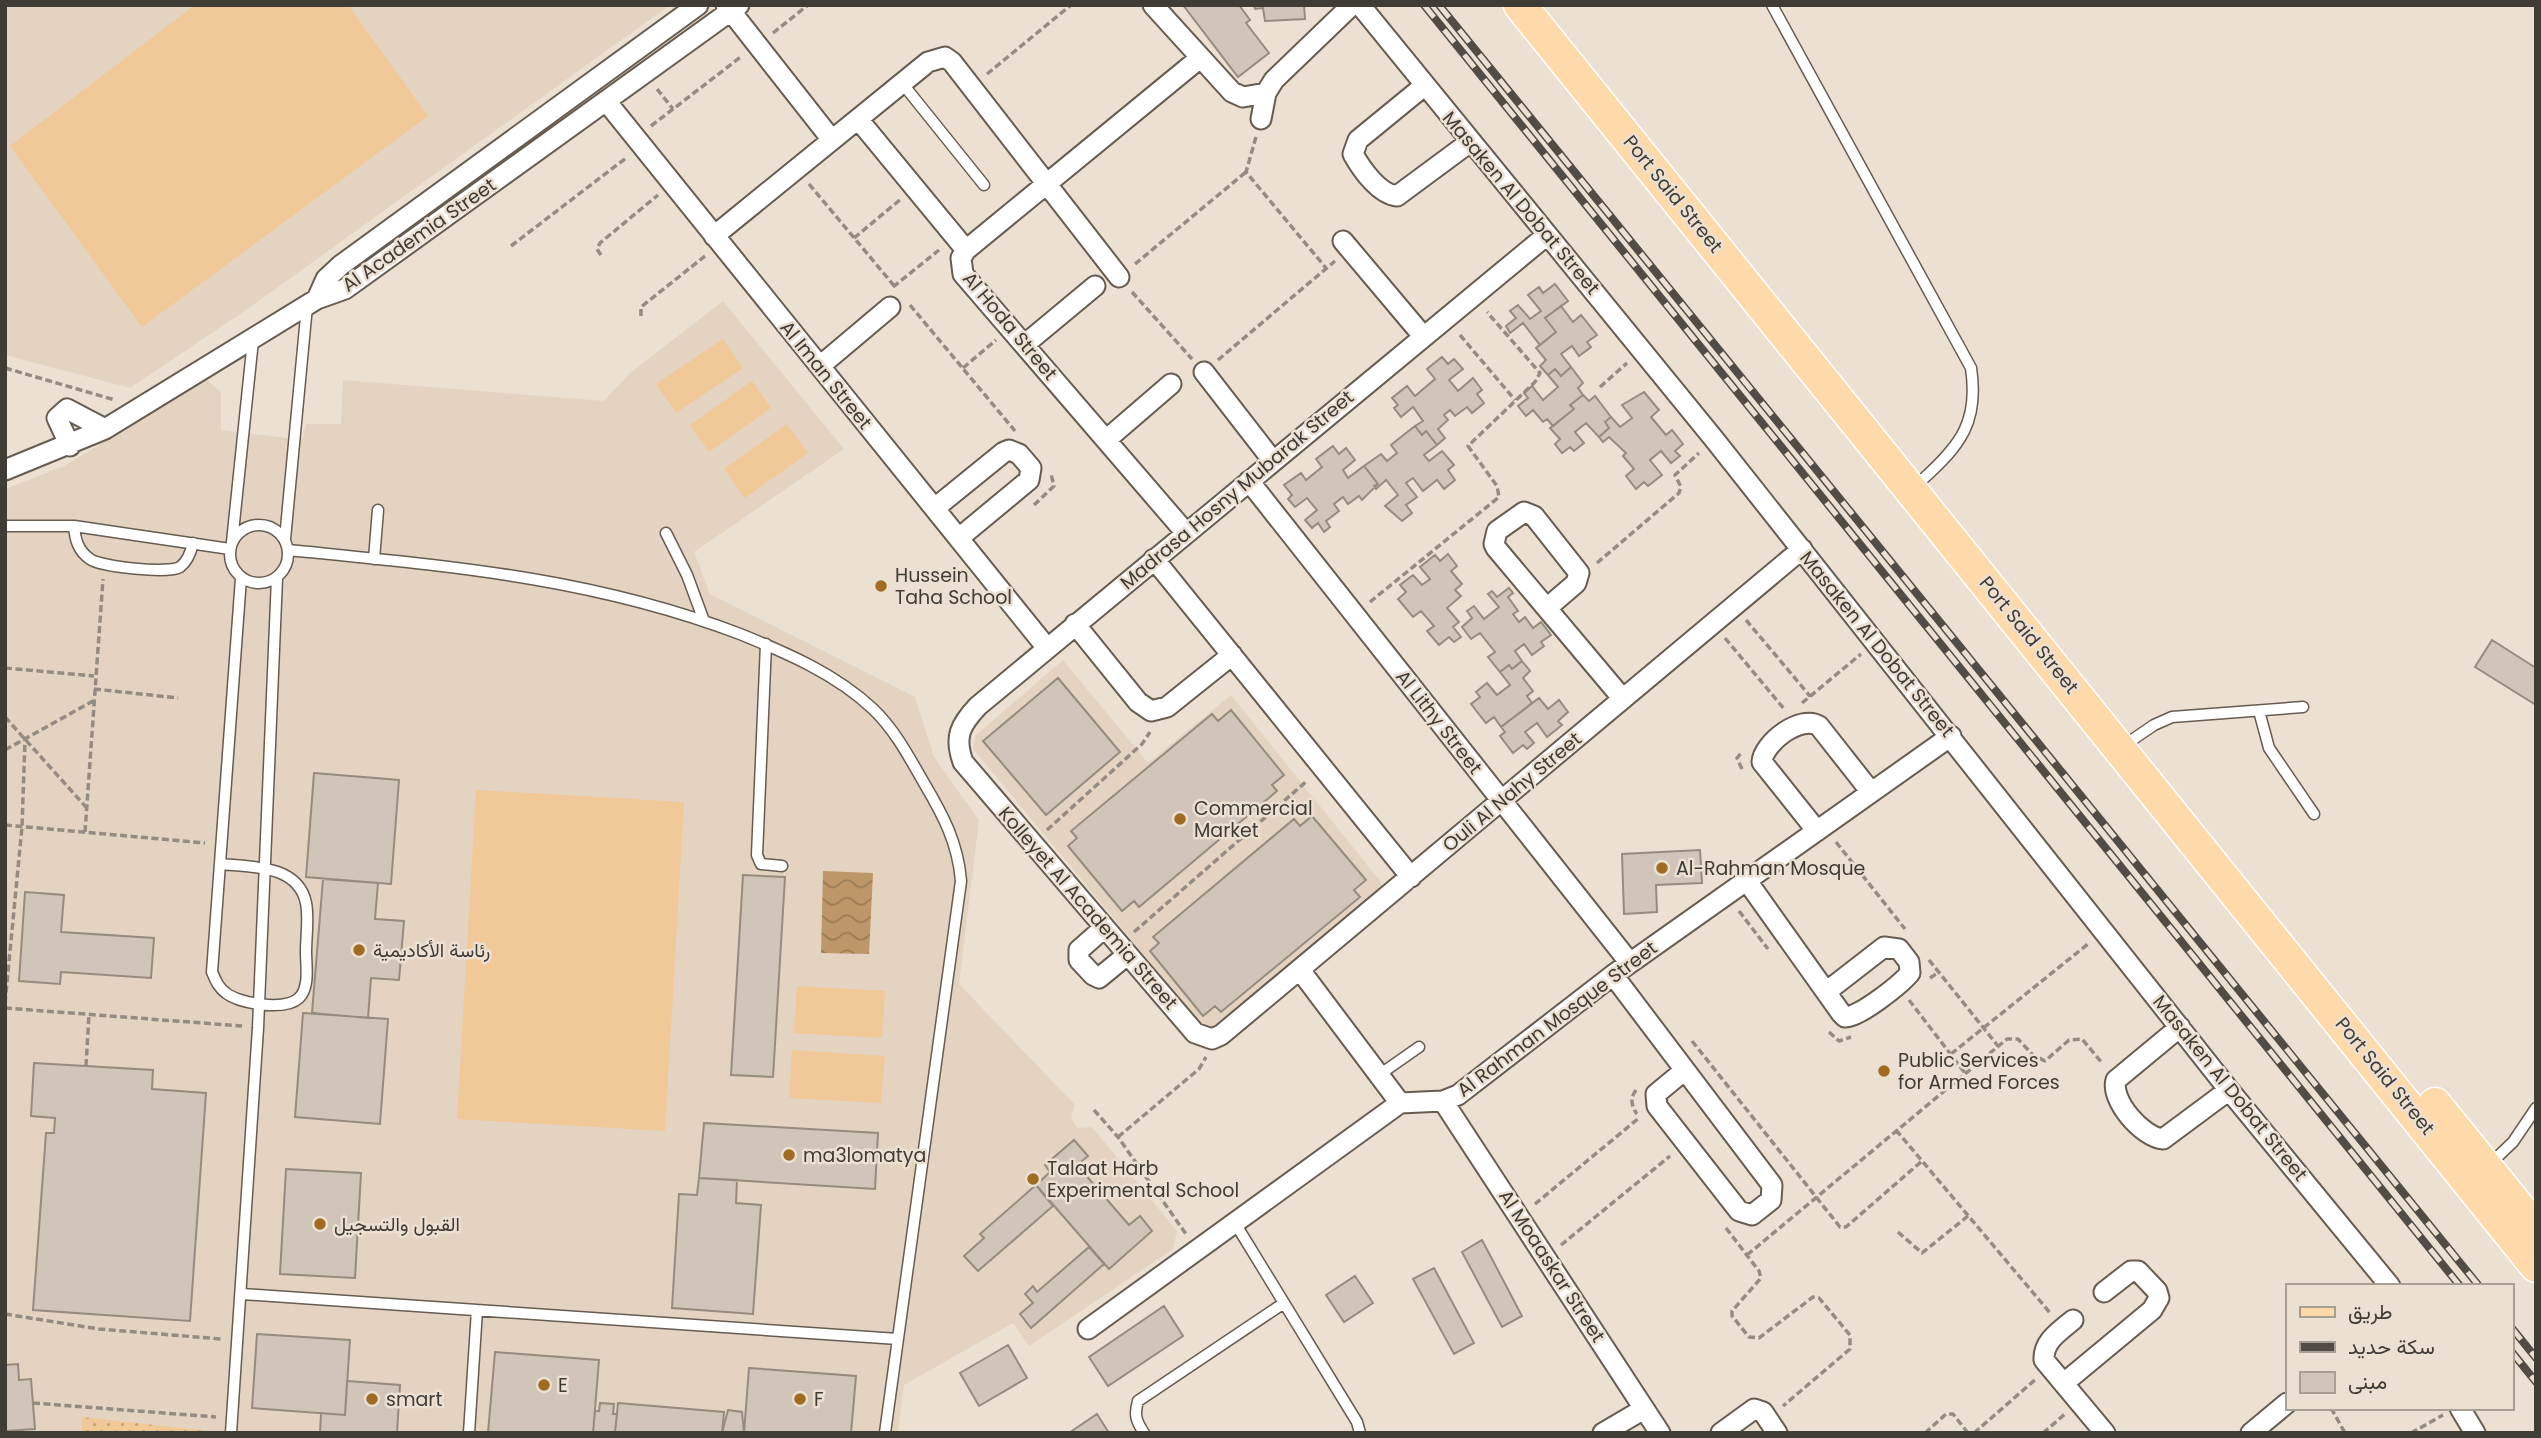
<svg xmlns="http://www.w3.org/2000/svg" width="2541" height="1438" font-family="Poppins,Vazirmatn,sans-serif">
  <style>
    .built { fill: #e4d3c0 }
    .grass { fill: url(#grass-dots) }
    .pitch { fill: #f1c898 }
    .water { fill: url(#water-waves) }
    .building { fill: #d0c5b8; stroke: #958b7f; stroke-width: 2 }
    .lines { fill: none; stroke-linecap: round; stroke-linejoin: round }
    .lane-casing { stroke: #665c51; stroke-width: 13 }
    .street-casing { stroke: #665c51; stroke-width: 23 }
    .primary-casing { stroke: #fff; stroke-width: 35 }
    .path { stroke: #948c83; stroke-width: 3.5; stroke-dasharray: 7 3.5; stroke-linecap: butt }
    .lane { stroke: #fff; stroke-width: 10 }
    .street { stroke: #fff; stroke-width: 19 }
    .primary { stroke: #fed9a9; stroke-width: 32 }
    .rail-casing { stroke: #514d46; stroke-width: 8 }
    .rail { stroke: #ece0d3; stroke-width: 5; stroke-dasharray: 16; stroke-linecap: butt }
    .poi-dot { fill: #9f6c22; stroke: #ece0d3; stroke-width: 2.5 }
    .labels { text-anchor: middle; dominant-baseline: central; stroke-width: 5; stroke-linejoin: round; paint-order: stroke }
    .street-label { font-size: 19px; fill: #3f3b35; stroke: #ece0d3 }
    .poi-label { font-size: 19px; fill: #3f3b35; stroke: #ece0d3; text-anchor: start }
  </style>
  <defs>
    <pattern id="grass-dots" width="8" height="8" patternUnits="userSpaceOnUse" patternTransform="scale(1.75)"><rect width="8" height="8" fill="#f1c898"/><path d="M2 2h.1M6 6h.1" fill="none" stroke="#c5a47d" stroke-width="1.8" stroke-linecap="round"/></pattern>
    <pattern id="water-waves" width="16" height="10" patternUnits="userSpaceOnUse" patternTransform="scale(1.75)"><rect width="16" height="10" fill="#be9768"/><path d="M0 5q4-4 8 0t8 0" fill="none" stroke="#9c7c56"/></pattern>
  </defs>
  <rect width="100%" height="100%" fill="#ece0d3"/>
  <path class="built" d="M5 5H670L246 310 130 388 5 355Z
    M723 301 844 449 694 552 710 594 915 697 934 757 979 820 959 984 1075 1105 1071 1118 1078 1128 1092 1127 1177 1231 1173 1249 1029 1346 1013 1323 904 1385 898 1433H5V489L64 466 207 380 221 392V430L295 439 303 438 306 424H341L343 380 604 401 630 373Z
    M1063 660 1148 763 1231 695 1381 882V889L1210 1034 973 749 976 735Z"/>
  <path class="grass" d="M82 1417 209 1431V1433H82Z"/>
  <path class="pitch" d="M195 5H348L428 116 142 327 10 146Z
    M723 339 743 368 676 413 656 384Z
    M752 381 771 408 709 452 690 425Z
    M787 424 808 453 745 498 724 469Z
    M476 790 684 802 665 1131 457 1119Z
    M797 986 885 991 882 1038 794 1033Z
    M792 1050 885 1056 881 1103 789 1098Z"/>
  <path class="water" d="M823 871 873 873 869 954 821 953Z"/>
  <path class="building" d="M1183 5H1239L1250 20 1246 23 1269 53 1238 77Z
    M1254 5H1304L1305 19 1265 21 1263 8 1255 9Z
    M1555 284 1568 301 1545 318 1556 332 1540 345 1523 323 1510 333 1506 326 1516 318 1510 311 1518 305 1530 319 1541 311 1528 295 1539 287 1543 293Z
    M1561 306 1573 322 1581 315 1597 335 1587 342 1591 347 1579 356 1572 346 1561 354 1571 367 1561 376 1555 369 1548 375 1540 366 1546 360 1536 348 1556 332 1545 318Z
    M1442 357 1448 364 1454 359 1463 369 1449 380 1458 391 1473 378 1482 390 1477 394 1484 403 1472 413 1467 407 1455 416 1450 410 1444 415 1448 420 1438 429 1445 438 1437 445 1426 431 1422 435 1415 426 1423 421 1413 407 1401 417 1394 408 1398 405 1392 398 1407 386 1415 396 1435 379 1427 369Z
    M1571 367 1583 383 1578 388 1583 395 1570 405 1574 409 1553 426 1547 419 1543 422 1533 410 1526 416 1518 406 1528 398 1524 393 1532 386 1543 400 1558 387 1548 375 1555 369 1561 376Z
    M1644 392 1659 410 1651 417 1666 435 1672 430 1683 444 1675 451 1680 456 1671 463 1661 451 1650 460 1662 475 1648 486 1644 482 1636 489 1626 476 1634 469 1623 456 1626 453 1609 437 1603 442 1599 437 1609 428 1605 422 1611 417 1620 427 1632 418 1622 405Z
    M1583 395 1589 401 1595 396 1611 417 1605 422 1609 428 1599 437 1586 423 1575 432 1584 443 1574 451 1570 447 1562 453 1555 444 1560 439 1550 428 1574 409 1570 405Z
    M1415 426 1422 435 1426 431 1437 445 1424 455 1429 461 1442 451 1454 465 1448 470 1455 480 1444 489 1437 480 1423 491 1413 478 1406 483 1417 497 1406 505 1412 513 1402 521 1385 506 1398 495 1386 480 1376 489 1374 486 1378 484 1364 466 1381 454 1387 461 1397 453 1391 445Z
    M1333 446 1339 454 1346 448 1355 460 1343 470 1348 478 1364 466 1378 484 1362 500 1359 496 1348 504 1343 497 1334 504 1339 511 1326 521 1330 527 1324 532 1318 523 1312 528 1305 520 1317 510 1307 498 1295 507 1288 499 1292 495 1284 485 1301 473 1306 480 1322 467 1316 459Z
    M1448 554 1457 566 1451 571 1462 584 1455 590 1461 596 1447 608 1459 622 1453 627 1461 637 1454 642 1449 637 1439 645 1427 631 1434 626 1421 611 1413 617 1398 599 1406 592 1400 585 1413 575 1422 585 1430 579 1420 567 1435 555 1440 561Z
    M1509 588 1513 593 1508 597 1518 611 1513 614 1519 622 1525 617 1533 628 1541 622 1551 635 1541 642 1544 646 1532 655 1524 644 1515 651 1522 661 1512 669 1509 665 1500 672 1488 657 1495 652 1480 633 1471 639 1462 627 1472 618 1467 611 1474 606 1484 619 1499 607 1488 594 1492 591 1497 597Z
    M2492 640 2536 668V705L2475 667Z
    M1522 661 1530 671 1523 678 1533 691 1527 696 1532 703 1501 727 1494 717 1486 723 1471 704 1480 697 1476 692 1487 683 1497 695 1510 685 1500 672 1509 665 1512 669Z
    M1058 678 1120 752 1046 815 983 741Z
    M1539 698 1548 709 1559 700 1568 712 1558 721 1562 725 1547 737 1537 723 1525 732 1534 743 1527 749 1523 745 1513 753 1500 736 1505 732 1501 727Z
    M1231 710 1284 775 1272 785 1277 791 1139 907 1134 901 1122 911 1068 846 1077 838 1071 831 1212 714 1218 721Z
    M314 773 399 780 391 884 306 877Z
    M1312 816 1366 880 1354 890 1360 897 1221 1012 1215 1006 1203 1016 1150 951 1159 943 1153 937 1294 819 1300 826Z
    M1700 850 1702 883 1656 885 1657 912 1624 914 1622 854Z
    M743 875 785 877 773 1077 731 1075Z
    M323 879 378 883 375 919 404 921 399 980 371 978 368 1018 312 1013Z
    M25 892 64 895 61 932 154 938 151 978 61 972 60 984 19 981Z
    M303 1013 388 1019 380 1124 295 1117Z
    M34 1063 153 1070 152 1089 206 1093 190 1321 33 1310 46 1133H54L55 1118 31 1116Z
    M704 1123 878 1133 875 1189 699 1178Z
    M1074 1140 1088 1156 1077 1165 1129 1225 1140 1216 1152 1231 1109 1269 1036 1185 1050 1172 1045 1165Z
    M286 1169 361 1173 355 1278 280 1274Z
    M699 1178 737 1180 736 1203 761 1205 753 1314 672 1308 679 1194 697 1195Z
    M1036 1185 1053 1206 978 1271 964 1256 984 1238 980 1234Z
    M1482 1240 1522 1316 1502 1327 1462 1252Z
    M1089 1247 1104 1264 1031 1328 1020 1314 1033 1303 1025 1294 1033 1286 1037 1292Z
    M1434 1268 1474 1343 1454 1354 1413 1279Z
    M1355 1276 1373 1303 1344 1322 1326 1295Z
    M1164 1306 1183 1336 1108 1386 1089 1357Z
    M257 1334 350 1340 345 1415 252 1408Z
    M1008 1345 1027 1378 979 1406 960 1373Z
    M495 1352 599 1360 593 1433H488Z
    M18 1364 19 1380 31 1379 35 1429 5 1431V1365Z
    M749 1368 856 1376 851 1433H744Z
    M347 1381 400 1385 397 1433H320L321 1413 345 1415Z
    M600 1403 614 1404 613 1414H617L615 1433H593L595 1411H599Z
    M618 1403 724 1412 722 1433H615Z
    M728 1410 742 1412 744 1433H722Z
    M1097 1414 1109 1433H1069Z"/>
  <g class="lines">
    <defs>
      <path id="lane" d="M1772 5 1971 368C1979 421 1961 445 1923 479
        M902 83 984 185
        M230 554a29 29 0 1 1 58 0a29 29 0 1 1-58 0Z
        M5 526H74L230 549
        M74 526C75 539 78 551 90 559 101 567 169 574 180 567 188 561 191 552 193 543
        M666 533 687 575 704 621
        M285 539 307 306
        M232 542 253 340
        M289 550C447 566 590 577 740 634 787 653 836 674 873 709 895 730 909 757 924 783 943 815 958 843 961 881L885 1433
        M374 559 378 510
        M766 644 757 855 761 864 782 866
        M2259 711 2269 748 2314 814
        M2132 740 2154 725 2172 717 2303 707
        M220 864C250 867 298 864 306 903 309 918 306 937 306 952 306 966 310 987 299 998 285 1011 240 1004 226 993 218 987 216 981 212 972L241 578
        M1379 1075 1419 1047
        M2490 1164 2513 1142 2536 1108
        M1235 1223 1357 1422 1360 1433
        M242 1294 898 1339
        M231 1433 258 1028 277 578
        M469 1433 477 1310
        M1144 1433C1136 1421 1134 1415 1138 1401L1284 1303"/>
      <path id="street" d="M726 5 832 140
        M1153 5 1232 92 1243 97 1266 93
        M1360 5 1714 439 2229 1090 2390 1286
        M1424 86 1358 140 1353 154C1362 170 1379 194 1397 196L1470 142
        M606 101 1047 648
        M858 119 966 250
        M1261 119 1266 93 1274 80 1352 5
        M1547 235 978 706C960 725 954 737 963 762L1195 1033 1212 1039 1221 1035 1802 549
        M714 236 928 62 945 57 952 62 1119 277
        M1343 241 1423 336
        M317 299 326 279 341 265 698 5
        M1024 345 1095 286
        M820 366 890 307
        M1204 372 1273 461
        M1106 440 1171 384
        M70 446 57 418 67 409 105 429
        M5 470 105 429 317 299 345 289 739 5
        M1249 481 1630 963
        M935 508 1004 452 1009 450 1019 454 1031 468 1029 480 959 538
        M1186 533 963 274 961 258 966 250 1200 58
        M1154 559 1411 877
        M1547 608 1576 583 1579 573 1534 516 1524 512 1497 531 1494 544 1496 548 1623 699
        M1075 624 1138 702 1151 711 1167 707 1232 655
        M1817 831 1762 762C1763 743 1801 714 1819 726L1871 792
        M1747 881 1841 1013 1845 1017C1858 1018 1900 985 1910 973L1909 962 1899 949 1884 947 1826 992
        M1104 928 1079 950V960L1093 975 1099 978 1127 955
        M1300 970 1400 1103
        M1613 975 1772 1185 1771 1200 1752 1215 1739 1211 1657 1106 1656 1094 1685 1070
        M2180 1027 2116 1080C2110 1100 2142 1137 2163 1139L2229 1090
        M1443 1101 1660 1433
        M2073 1320C2060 1331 2043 1341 2044 1360L2105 1433
        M1088 1329 1400 1103 1443 1101 1458 1095 1613 975 1951 736
        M2064 1383 2152 1310 2159 1298 2157 1291 2138 1271H2131L2104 1292
        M2460 1408 2475 1433
        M1603 1433 1644 1409
        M1721 1433 1754 1409 1763 1412 1777 1433
        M2251 1433 2287 1403"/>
      <path id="primary" d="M1520 5 2536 1266
        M2435 1104 2536 1229"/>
    </defs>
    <use href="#lane" class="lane-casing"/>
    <use href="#street" class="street-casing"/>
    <use href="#primary" class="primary-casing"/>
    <path class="path" d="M773 33 808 5
      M987 74 1071 5
      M657 89 673 109
      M651 126 742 56
      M1256 137 1246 172 1326 268
      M809 184 896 288
      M854 238 901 199
      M511 246 626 158
      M601 255 597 249 600 243 658 195
      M1135 264 1246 172
      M893 287 939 250
      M1132 292 1192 359
      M910 305 1015 431
      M641 316V307L705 256
      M1460 335 1515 400
      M1218 360 1335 261
      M5 368 115 400
      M963 368 996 340
      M1600 387 1627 363
      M1034 505 1054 486 1051 474
      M1597 563 1679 493 1681 487 1675 475 1699 453
      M1370 602 1499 497 1497 486 1468 446 1535 382 1540 373 1487 312
      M1746 620 1810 696
      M1725 638 1785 710
      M5 668 94 676
      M94 689 178 698
      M1802 703 1861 654
      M5 717 86 807
      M5 750 93 701
      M1742 769 1737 758 1742 752
      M5 825 205 843
      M1047 830 1142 744 1150 732
      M85 832 103 579
      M1836 842 1905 929
      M1739 911 1768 949
      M1134 932 1308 780
      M1929 960 1998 1046
      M1930 978 1939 972
      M1909 1000 1965 1073
      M5 1003 22 827 25 739
      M5 1008 242 1026
      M1829 1032 1839 1041 1851 1037
      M1692 1041 1840 1227H1846L1922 1161
      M1951 1054 2088 944
      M86 1066 89 1014
      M1636 1090C1630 1098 1631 1106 1637 1114
      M1094 1110 1118 1137 1186 1234
      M1896 1130 2051 1314
      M1118 1137 1199 1069 1206 1057
      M1535 1204 1639 1118
      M1726 1228 1759 1271 1761 1278 1732 1311V1316L1749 1337 1759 1338 1813 1297 1819 1298 1850 1335V1349L1783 1406
      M1898 1232 1922 1253 1968 1216
      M1561 1245 1670 1156
      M1747 1255 2007 1039H2018L2033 1055 2045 1061 2069 1040 2082 1039 2103 1064
      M5 1314 99 1329 221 1339
      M33 1403 216 1417
      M2331 1408 2345 1433
      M1925 1433 1946 1414H1953L1968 1433
      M1974 1433 2036 1379
      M2043 1433 2065 1414
      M2411 1433 2443 1415"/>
    <use href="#lane" class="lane"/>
    <use href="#street" class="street"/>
    <use href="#primary" class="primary"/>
    <defs>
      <path id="rail" d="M1424 5 2460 1286
        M1439 5 2479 1286
        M2511 1327 2536 1358
        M2511 1351 2536 1382"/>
    </defs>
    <use href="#rail" class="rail-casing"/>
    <use href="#rail" class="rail"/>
  </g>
  <g class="poi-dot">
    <circle cx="881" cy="586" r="7"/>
    <circle cx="1180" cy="819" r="7"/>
    <circle cx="1662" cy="868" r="7"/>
    <circle cx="359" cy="950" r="7"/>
    <circle cx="1884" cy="1071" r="7"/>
    <circle cx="789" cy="1155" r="7"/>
    <circle cx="1033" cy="1179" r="7"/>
    <circle cx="320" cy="1224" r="7"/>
    <circle cx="544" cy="1385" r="7"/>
    <circle cx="372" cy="1399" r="7"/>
    <circle cx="800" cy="1399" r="7"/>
  </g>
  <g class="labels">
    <g class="street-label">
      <text transform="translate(1673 194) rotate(51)">Port Said Street</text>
      <text transform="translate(1521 203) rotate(50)">Masaken Al Dobat Street</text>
      <text transform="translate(419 235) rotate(-35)">Al Academia Street</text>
      <text transform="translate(1010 326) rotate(50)">Al Hoda Street</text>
      <text transform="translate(826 375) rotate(51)">Al Iman Street</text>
      <text transform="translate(1237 490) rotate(-40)">Madrasa Hosny Mubarak Street</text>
      <text transform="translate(2029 635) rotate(51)">Port Said Street</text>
      <text transform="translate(1877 644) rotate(51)">Masaken Al Dobat Street</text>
      <text transform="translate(1439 722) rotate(52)">Al Lithy Street</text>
      <text transform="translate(1512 792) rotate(-40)">Ouli Al Nahy Street</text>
      <text transform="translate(1088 908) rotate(49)">Kolleyet Al Academia Street</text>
      <text transform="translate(1557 1019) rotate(-37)">Al Rahman Mosque Street</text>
      <text transform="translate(2385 1076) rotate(51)">Port Said Street</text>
      <text transform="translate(2230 1088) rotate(51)">Masaken Al Dobat Street</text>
      <text transform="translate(1552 1266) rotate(57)">Al Moaaskar Street</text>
    </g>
    <g class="poi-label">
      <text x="895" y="575">Hussein<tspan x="895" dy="22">Taha School</tspan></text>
      <text x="1194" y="808">Commercial<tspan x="1194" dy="22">Market</tspan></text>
      <text x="1676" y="868">Al-Rahman Mosque</text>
      <text x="373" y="950">رئاسة الأكاديمية</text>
      <text x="1898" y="1060">Public Services<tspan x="1898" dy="22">for Armed Forces</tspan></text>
      <text x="803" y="1155">ma3lomatya</text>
      <text x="1047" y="1168">Talaat Harb<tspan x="1047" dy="22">Experimental School</tspan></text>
      <text x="334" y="1224">القبول والتسجيل</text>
      <text x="558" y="1385">E</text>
      <text x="386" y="1399">smart</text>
      <text x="814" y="1399">F</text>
    </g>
  </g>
  <rect width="2541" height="1438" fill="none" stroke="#3f3b35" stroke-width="14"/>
  <rect x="2286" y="1284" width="228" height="126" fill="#ece0d3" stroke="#a79e94" stroke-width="2"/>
  <rect x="2300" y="1307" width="35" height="10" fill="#fed9a9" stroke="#a79e94" stroke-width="2"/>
  <text x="2348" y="1319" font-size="21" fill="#3f3b35">طريق</text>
  <rect x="2300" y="1342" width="35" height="10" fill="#514d46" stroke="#a79e94" stroke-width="2"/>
  <text x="2348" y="1354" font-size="21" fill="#3f3b35">سكة حديد</text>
  <rect x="2300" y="1372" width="35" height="21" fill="#d0c5b8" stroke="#a79e94" stroke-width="2"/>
  <text x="2348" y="1389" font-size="21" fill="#3f3b35">مبنى</text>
</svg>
